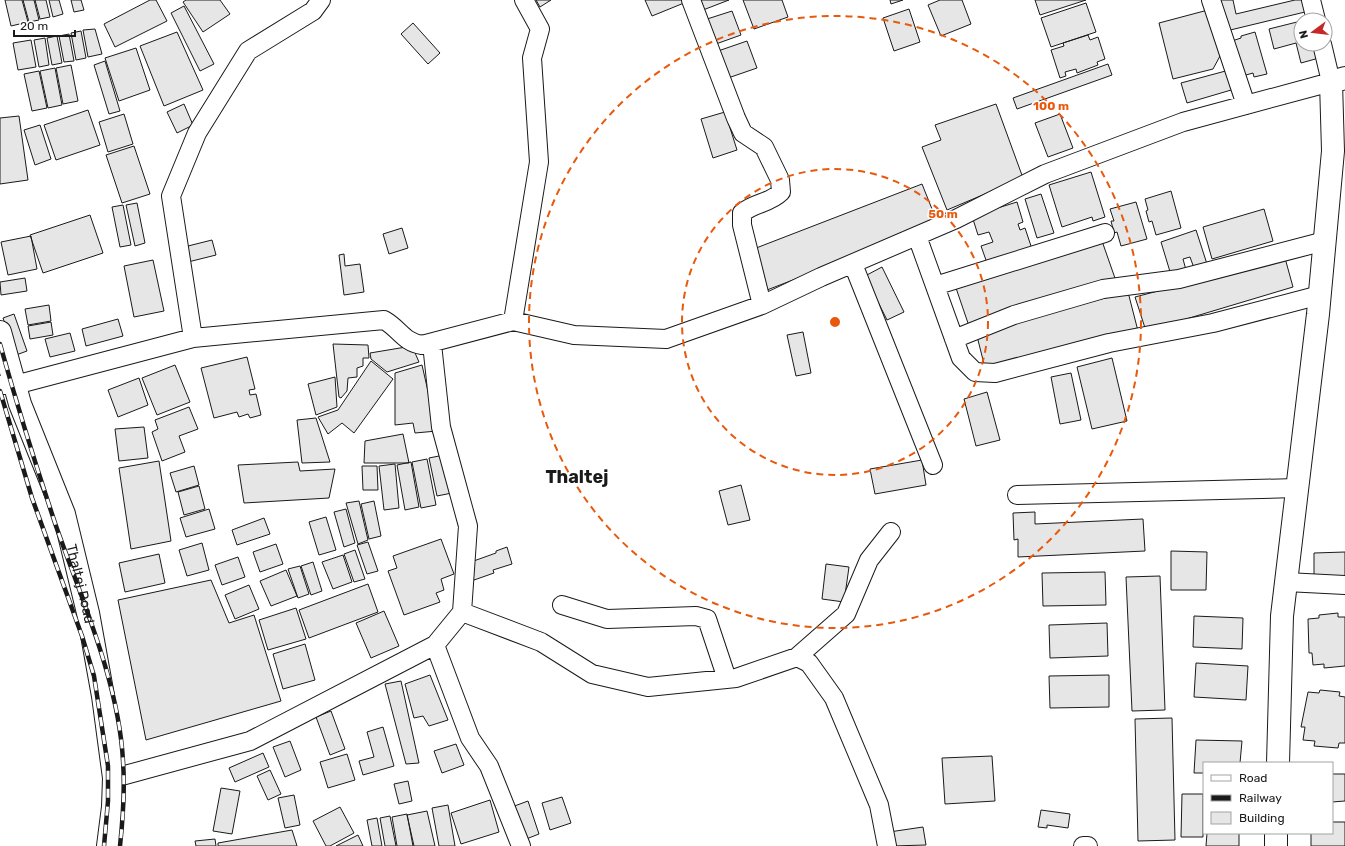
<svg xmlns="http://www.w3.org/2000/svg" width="1345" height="846" font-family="Rubik,sans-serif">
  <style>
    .building { fill: #e6e6e6; stroke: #1a1a1a }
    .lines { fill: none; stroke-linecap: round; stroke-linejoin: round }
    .minor-casing { stroke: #1a1a1a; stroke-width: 20 }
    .tertiary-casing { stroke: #1a1a1a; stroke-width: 24 }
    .secondary-casing { stroke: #1a1a1a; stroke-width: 24 }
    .minor { stroke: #fff; stroke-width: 18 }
    .tertiary { stroke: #fff; stroke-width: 22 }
    .secondary { stroke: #fff; stroke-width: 22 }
    .rail-casing { stroke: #1a1a1a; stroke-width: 4.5 }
    .rail { stroke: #fff; stroke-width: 3; stroke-dasharray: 9; stroke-linecap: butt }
    .ring { fill: none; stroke: #e8590c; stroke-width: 2; stroke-dasharray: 7 5 }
    .labels { text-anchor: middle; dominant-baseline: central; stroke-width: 3; stroke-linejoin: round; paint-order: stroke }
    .street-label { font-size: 14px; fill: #1a1a1a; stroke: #fff }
    .district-label { font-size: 18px; font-weight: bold; fill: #1a1a1a; stroke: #fff }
    .centre { fill: #e8590c; stroke: #fff; stroke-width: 2 }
    .ring-label { font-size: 12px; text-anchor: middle; font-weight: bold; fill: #e8590c; stroke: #fff; stroke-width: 3; stroke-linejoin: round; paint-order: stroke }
  </style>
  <rect width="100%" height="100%" fill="#fff"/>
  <path class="building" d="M5 0H22L28 22 11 26Z
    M23 0H34L39 20 29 22Z
    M35 0H46L50 17 40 19Z
    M49 0H59L63 14 53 17Z
    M71 0H81L84 10 74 12Z
    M150 0H156L167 21 115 47 104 24Z
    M186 0H220L230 14 203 32 183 2Z
    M536 0H551L540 7Z
    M645 0H683L684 3 652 16Z
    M700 0H729L703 10Z
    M743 0H782L788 17 754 29Z
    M890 0H903L891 4Z
    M940 0H962L971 24 941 36 928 5Z
    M1035 0H1086L1040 15Z
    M1213 0H1233L1236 14 1295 0H1302L1305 12 1222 32Z
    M1086 3 1096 32 1051 47 1041 18Z
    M184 6 214 64 200 71 171 13Z
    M909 9 920 42 894 51 883 18Z
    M1208 10 1220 56 1213 69 1173 79 1159 23Z
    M732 11 741 35 713 45 704 20Z
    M1301 21V44H1315L1319 58 1301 63 1296 43 1274 49 1269 29Z
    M413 23 440 53 428 64 401 34Z
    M95 29 102 54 88 57 83 30Z
    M81 31 86 58 76 60 71 33Z
    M177 32 203 90 164 106 140 46Z
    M1255 32 1267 74 1254 77 1253 73 1239 77 1229 42 1241 38V36Z
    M69 34 74 61 64 62 59 36Z
    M1088 35 1090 40 1098 37 1105 59 1097 62 1098 65 1077 73 1076 69 1065 72 1066 76 1060 78 1051 50 1064 46 1063 43Z
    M57 36 62 63 52 65 47 38Z
    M45 38 49 65 39 67 34 40Z
    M31 40 36 67 18 70 13 43Z
    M747 41 757 68 728 78 718 51Z
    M136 48 150 90 119 101 105 58Z
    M105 61 120 111 109 114 94 65Z
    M1108 64 1112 75 1017 109 1013 98Z
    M71 65 78 101 63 104 56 68Z
    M55 68 62 105 48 108 40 71Z
    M1233 69 1238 88 1187 103 1181 83Z
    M39 71 47 108 32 111 24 74Z
    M184 104 193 125 177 133 167 112Z
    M996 104 1023 178 947 210 922 147 941 140 935 125Z
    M88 110 100 145 56 160 44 125Z
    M725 112 737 150 713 158 701 119Z
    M124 114 133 144 108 152 99 122Z
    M1060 114 1073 148 1048 157 1035 123Z
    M19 116 28 180 0 184V118Z
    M40 125 51 159 35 165 24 130Z
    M134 146 150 194 122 203 106 155Z
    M1091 172 1105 217 1093 221 1092 217 1062 227 1049 185Z
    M922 184 938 224 767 290 751 250Z
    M1171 191 1181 228 1156 235 1152 221 1149 222 1146 211 1148 210 1145 199Z
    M1041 194 1054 233 1037 238 1025 199Z
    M1017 202 1023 222 1018 224 1020 230 1025 228 1032 249 987 263 981 246 993 242 989 232 978 235 972 216Z
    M1136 202 1147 239 1121 246 1117 232 1114 233 1111 221H1114L1110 209Z
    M137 203 145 243 135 246 126 205Z
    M123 205 131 245 120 247 112 207Z
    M1264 209 1273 241 1212 259 1203 227Z
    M90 215 103 253 43 273 30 235Z
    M402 228 408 248 389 254 383 234Z
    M1196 230 1207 264 1194 268 1190 257 1183 259 1186 270 1171 275 1161 242Z
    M31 236 37 269 8 275 1 242Z
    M212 240 216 255 188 262 184 247Z
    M1102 241 1116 281 970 329 956 288Z
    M344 254 345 266 360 264 364 292 344 295 339 255Z
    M1285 258 1293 287 1146 331 1135 297Z
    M153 260 164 311 134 317 124 266Z
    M882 267 904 312 887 320 865 276Z
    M25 278 27 291 1 295 0 282Z
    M1128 292 1138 331 986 372 976 332Z
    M49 305 51 321 28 325 25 309Z
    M14 314 27 351 16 355 3 318Z
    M118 319 123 336 86 346 82 329Z
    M51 322 53 335 30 339 28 326Z
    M803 332 811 373 796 376 787 335Z
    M70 333 75 351 50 357 45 339Z
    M333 344 368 345 369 358H363V366L357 368V377L348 378 347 391 341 398 339 397Z
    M412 346 419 362 387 372 371 359 370 353Z
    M247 357 255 389 249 390 250 395 256 394 261 415 250 418 248 414 239 417 237 412 214 418 201 368Z
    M1112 358 1127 421 1092 429 1077 367Z
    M371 361 393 379 354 433 342 423 328 434 318 417 338 410Z
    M175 365 190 402 157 415 142 378Z
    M422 365 437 431 415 433 413 423 395 425V373Z
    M1071 373 1081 420 1060 424 1051 377Z
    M335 377 337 407 316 415 308 384Z
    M139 378 148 405 118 417 108 390Z
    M987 392 1000 440 976 446 964 399Z
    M189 407 198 429 179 436 185 452 162 461 152 432 158 429 155 420Z
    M316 418 330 462 302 463 297 420Z
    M144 427 148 458 119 461 115 429Z
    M403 434 409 463H364L365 441Z
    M444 455 452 493 437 496 429 458Z
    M427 459 436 505 421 508 412 462Z
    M922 460 926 485 875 494 870 469Z
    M159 461 171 541 131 549 119 468Z
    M298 462 300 471 335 469 329 498 244 503 238 465Z
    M411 462 419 507 405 510 397 465Z
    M395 464 399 508 384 510 379 466Z
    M194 466 199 485 176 492 170 473Z
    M362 466H377L378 490H363Z
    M741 485 750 520 728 525 719 491Z
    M199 486 205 509 184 515 178 492Z
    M359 501 368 540 358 544 346 503Z
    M374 501 381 536 369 539 361 504Z
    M209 509 215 529 186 537 180 518Z
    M346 509 355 543 344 547 334 512Z
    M1035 512V524L1143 519 1145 551 1018 557V539L1014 540 1013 513Z
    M326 517 336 550 319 555 309 522Z
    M264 518 270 534 237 545 232 530Z
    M441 539 454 574 441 579 444 590 436 593 440 602 404 615 388 571 397 568 393 556Z
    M368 542 378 571 367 574 357 545Z
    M202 543 209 570 187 576 179 550Z
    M276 544 283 564 260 572 253 552Z
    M507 547 512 564 493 570 494 573 474 580 468 563 496 553V551Z
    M355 550 365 579 354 582 344 554Z
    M1171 551 1207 552 1206 590H1171Z
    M1345 552V581L1314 582V553Z
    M159 554 165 583 125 592 119 563Z
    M343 555 352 582 333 589 322 562Z
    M238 557 245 577 222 585 215 565Z
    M313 562 322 591 311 595 301 566Z
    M826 564 849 567 844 602 822 599Z
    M300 566 309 594 298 598 288 569Z
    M286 570 297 596 271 606 260 581Z
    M1105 572 1106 605 1043 606 1042 573Z
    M1160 576 1165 710 1132 711 1126 577Z
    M211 580 229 623 254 615 281 701 146 740 118 600Z
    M368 584 378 612 309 638 299 610Z
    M249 585 259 609 235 619 225 595Z
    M296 608 306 639 268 650 259 620Z
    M384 611 399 646 371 658 356 623Z
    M1338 613V617H1345V666L1324 668V664L1313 665 1312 653H1309L1308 619 1319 618V615Z
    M1194 616 1243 618 1242 649 1193 647Z
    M1107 623 1108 656 1050 658 1049 625Z
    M305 644 315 680 283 689 273 654Z
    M1196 663 1248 666 1246 700 1194 697Z
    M430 675 448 720 429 726 423 716 414 718 405 684Z
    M1109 675V707L1050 708 1049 676Z
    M401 681 419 763 406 764 385 684Z
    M1320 690 1340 692 1339 696 1345 697V743H1339L1338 748 1314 746 1315 741 1303 740 1305 727H1301L1308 692 1319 693Z
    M331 711 345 749 330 755 316 717Z
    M1172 718 1175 840 1138 841 1135 719Z
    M383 727 394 766 363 775 359 761 374 757 367 732Z
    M1196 740 1242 741 1240 763H1204V773H1194Z
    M290 741 301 770 285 777 273 747Z
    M456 744 464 765 442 773 434 751Z
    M263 753 269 767 235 782 229 768Z
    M347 754 355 780 328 788 320 762Z
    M992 756 995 801 945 804 942 758Z
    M270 770 281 794 268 800 257 776Z
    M1332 774H1345V801L1332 802Z
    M408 781 412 801 399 804 394 784Z
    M221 788 240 791 232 834 213 831Z
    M1182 794H1203V837H1181Z
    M294 795 300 825 285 828 278 798Z
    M562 797 571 823 550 830 542 803Z
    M490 800 499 832 461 844 451 813Z
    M528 801 539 834 521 841 509 808Z
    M448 805 455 846H439L432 808Z
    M340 807 354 833 330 846H326L313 821Z
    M1041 810 1070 814 1068 828 1047 825V828L1038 827Z
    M427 811 435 846H414L407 815Z
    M407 814 413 846H397L392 817Z
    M390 816 396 846H385L380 818Z
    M377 818 382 846H372L367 820Z
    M1332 822H1345V846H1311V833H1332Z
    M923 827 926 845 892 846 889 832Z
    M292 830 297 846H218V843Z
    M1207 833H1239V846H1206Z
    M358 835 363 846H336Z
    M215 839 216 846H196L195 841Z"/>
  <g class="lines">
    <defs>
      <path id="minor" d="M691 0 736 118 743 133 764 147 780 180 781 192C769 204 755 202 742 213V225L762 305
        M1211 0 1246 105
        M1311 0 1316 20
        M917 236 961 358 975 372 995 373 1109 343 1213 323 1320 295
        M853 264 933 465
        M935 286 1105 233
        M513 321 574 335 666 339 762 305 821 277 956 219 1045 174 1183 122 1331 82 1322 44
        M193 338 384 320C400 329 403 342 422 345L513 321 539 162 532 58 540 29 524 0
        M954 339 1014 315 1103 289 1179 279 1325 241
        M432 344 441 427 468 526 462 612 435 645
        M0 385H15L193 338 171 196 197 133 248 51 313 11 321 0
        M1017 495 1297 488
        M1286 582 1345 585
        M562 605 607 619 696 616 707 619 727 679
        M462 612 541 642 592 674 648 687 736 678 797 657 846 614 869 560 891 532
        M797 657 809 663 834 698 879 805 887 846
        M114 778 250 741 435 645 470 738 489 766 521 846
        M1083 846H1088"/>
      <path id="tertiary" d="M1278 763 1282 616 1318 314 1333 151 1331 82 1345 78
        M1276 846V833"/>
      <g id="secondary">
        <path id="s1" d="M0 332 20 404 64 514 88 613 103 696 114 778 113 807 108 846"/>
      </g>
    </defs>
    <use href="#minor" class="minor-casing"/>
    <use href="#tertiary" class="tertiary-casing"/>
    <use href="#secondary" class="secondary-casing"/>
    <use href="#minor" class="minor"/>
    <use href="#tertiary" class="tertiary"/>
    <use href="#secondary" class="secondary"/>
    <defs>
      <path id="rail" d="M0 344C17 405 36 466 56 526 82 600 119 683 123 761 125 790 123 818 120 846
        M0 391 32 498 82 636 94 676 108 766V801L104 846"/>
    </defs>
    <use href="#rail" class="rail-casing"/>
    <use href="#rail" class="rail"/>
  </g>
  <g class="ring">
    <circle cx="835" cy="322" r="153"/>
    <circle cx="835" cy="322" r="306"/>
  </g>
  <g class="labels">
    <g class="street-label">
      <text stroke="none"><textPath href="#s1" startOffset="265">Thaltej Road</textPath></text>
    </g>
    <g class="district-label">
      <text x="577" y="477">Thaltej</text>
    </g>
  </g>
  <circle cx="835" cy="322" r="6" class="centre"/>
  <g class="ring-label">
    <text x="1051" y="110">100 m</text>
    <text x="943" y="218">50 m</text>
  </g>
  <rect x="1203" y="762" width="130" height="72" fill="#ffffff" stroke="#a3a3a3"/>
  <rect x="1211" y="775" width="20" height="6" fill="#ffffff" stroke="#a3a3a3"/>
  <text x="1239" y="782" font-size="12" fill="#1a1a1a">Road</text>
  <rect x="1211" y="795" width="20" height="6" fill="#1a1a1a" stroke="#a3a3a3"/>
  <text x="1239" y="802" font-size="12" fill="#1a1a1a">Railway</text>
  <rect x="1211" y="812" width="20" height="12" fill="#e6e6e6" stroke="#a3a3a3"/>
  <text x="1239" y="822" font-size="12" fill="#1a1a1a">Building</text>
  <g transform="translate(1313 32) rotate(255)"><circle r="19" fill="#ffffff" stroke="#a3a3a3"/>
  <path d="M0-3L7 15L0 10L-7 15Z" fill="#c62828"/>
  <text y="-6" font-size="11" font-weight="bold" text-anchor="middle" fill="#1a1a1a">N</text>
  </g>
  <path d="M14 30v6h61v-6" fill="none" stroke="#1a1a1a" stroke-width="2"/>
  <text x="20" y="30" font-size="12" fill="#1a1a1a" stroke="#ffffff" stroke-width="3" paint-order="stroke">20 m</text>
</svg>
